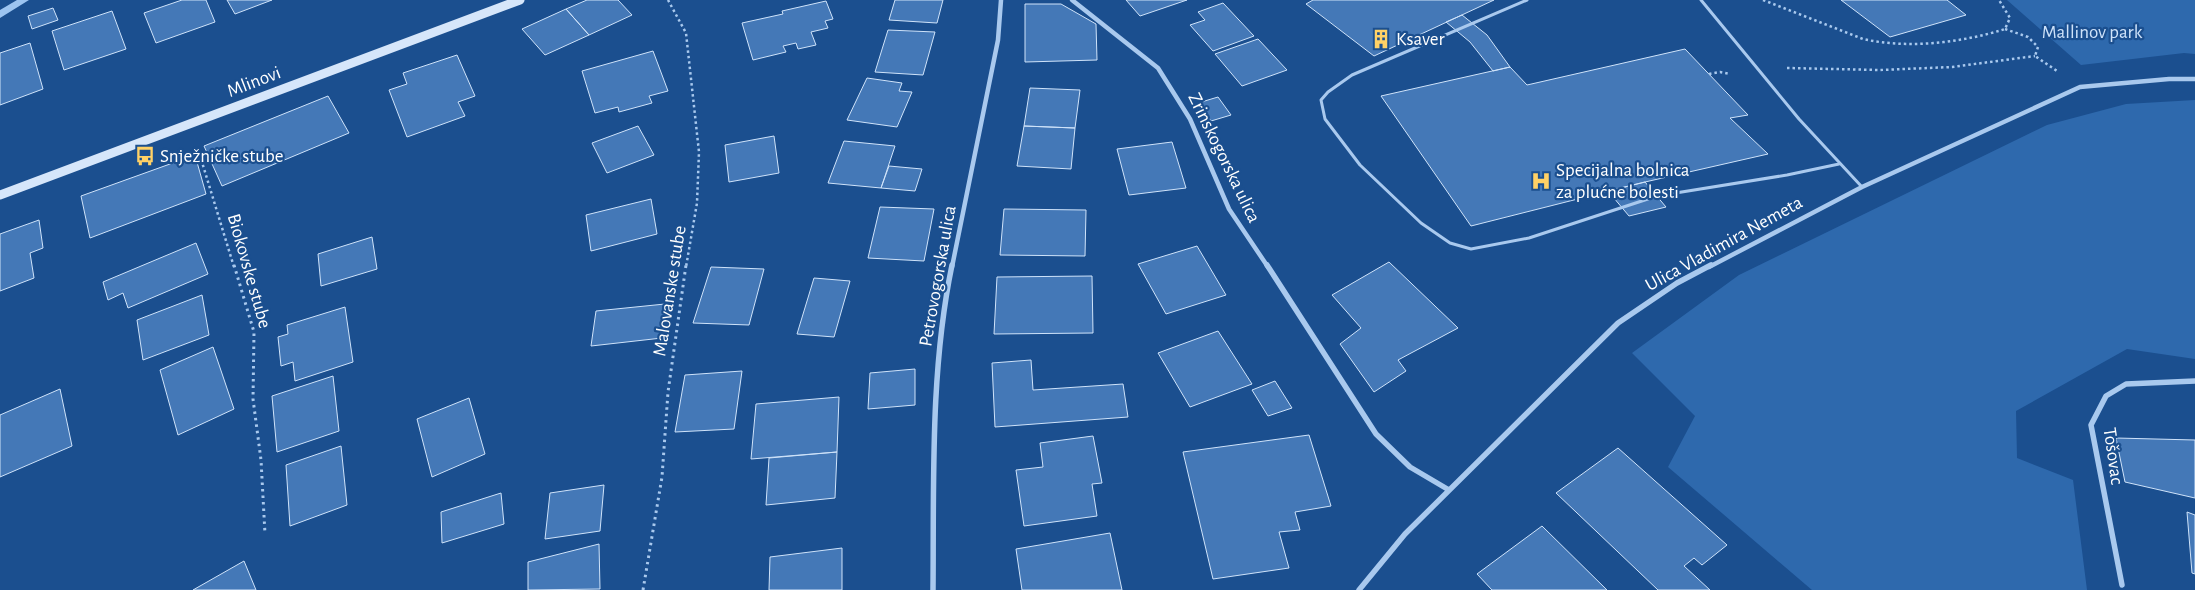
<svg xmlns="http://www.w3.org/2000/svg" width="2195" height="590" font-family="'Alegreya Sans',sans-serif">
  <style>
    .green { fill: #2e69ad }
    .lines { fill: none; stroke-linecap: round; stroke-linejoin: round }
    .stream { fill: #9cc4f0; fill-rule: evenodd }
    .building { fill: #4478b7; stroke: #cfe3fa }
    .path-far1 { stroke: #a9c9ee; stroke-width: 2.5; stroke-dasharray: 2.5 3; stroke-linecap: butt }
    .path { stroke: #a9c9ee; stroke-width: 3; stroke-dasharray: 2.5 4; stroke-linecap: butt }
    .lane { stroke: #a9c9ee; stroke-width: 3 }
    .street-far1 { stroke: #a9c9ee; stroke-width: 4.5 }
    .street { stroke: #a9c9ee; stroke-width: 5.5 }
    .secondary { stroke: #d6e6fa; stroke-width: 9 }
    .labels { text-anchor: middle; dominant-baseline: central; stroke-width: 4.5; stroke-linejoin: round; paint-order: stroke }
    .park-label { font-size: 19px; fill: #cfe3fa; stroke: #1b4f8f }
    .poi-label { font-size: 19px; fill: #fff; stroke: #1b4f8f; text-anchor: start }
    .street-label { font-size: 19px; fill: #fff; stroke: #1b4f8f }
  </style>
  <rect width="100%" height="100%" fill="#1b4f8f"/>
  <path class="green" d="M2007 0H2195V54L2184 53 2081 65Z
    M2195 100V359L2127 349 2016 411 2017 458 2073 480 2087 590H1812L1668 467 1695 416 1632 353 1739 275 2047 125 2126 104Z"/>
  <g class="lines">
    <path class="stream" d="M17 0H29L0 18V10Z"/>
  </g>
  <path class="building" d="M182 0H206L215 22 156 43 144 13Z
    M227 0H272L235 14Z
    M587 0H618L632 15 589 35 566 9Z
    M895 0H943L937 23 889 20Z
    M1126 0H1187L1140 16Z
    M1313 0H1494L1374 56 1306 4Z
    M1841 0H1947L1966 15 1890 37Z
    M826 1 833 19 825 21 828 28 811 32 816 45 798 49 796 43 783 46 786 52 753 60 742 23 783 14 782 11Z
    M1223 3 1254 36 1213 51 1190 25 1205 20 1198 12Z
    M1025 4H1061L1096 24 1097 60 1025 62Z
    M53 8 58 20 32 29 28 16Z
    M566 9 589 35 545 55 522 29Z
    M112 11 126 49 64 70 52 31Z
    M1462 15 1487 35 1510 67 1493 71 1470 42 1446 22Z
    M888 30 935 32 923 75 875 72Z
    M1258 39 1287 70 1242 86 1215 54Z
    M30 43 43 89 0 105V53Z
    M1685 49 1748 115 1730 118 1768 154 1645 182 1471 226 1381 96 1510 67 1527 85Z
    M653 51 668 91 649 96 652 103 619 112 618 107 595 113 582 71Z
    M457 55 475 96 458 102 465 116 407 137 389 90 407 84 403 73Z
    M867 78 902 83 899 91 912 92 897 127 847 120Z
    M1030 88 1080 90 1075 128 1024 126Z
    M328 96 349 133 222 186 204 146Z
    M1218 97 1231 115 1211 121 1198 103Z
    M638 126 654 155 607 173 592 143Z
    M1024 126 1075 128 1071 169 1017 166Z
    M774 136 779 173 729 182 725 145Z
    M844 141 895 146 881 188 828 183Z
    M1172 142 1186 188 1129 195 1117 149Z
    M195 155 206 194 90 238 81 196Z
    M889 166 922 169 915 191 881 188Z
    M1645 182 1666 207 1629 216 1608 191Z
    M651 199 657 234 591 251 586 215Z
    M880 207 934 209 924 261 868 258Z
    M1004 209 1086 210 1085 256 1000 255Z
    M39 220 43 248 30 253 34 278 0 291V234Z
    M372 237 377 269 321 286 318 254Z
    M196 243 208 274 128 308 123 293 108 300 103 282Z
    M1197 246 1226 295 1166 314 1138 264Z
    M1389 262 1458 328 1398 360 1406 371 1374 392 1340 344 1361 328 1332 295Z
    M711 267 764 269 749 325 693 323Z
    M1092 276 1093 333 994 334 997 277Z
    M814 278 850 281 834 337 797 334Z
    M202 295 209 335 143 360 137 320Z
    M665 304 662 338 591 346 596 311Z
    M345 307 353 362 295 381 293 362 281 366 278 337 288 334 287 325Z
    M1218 331 1252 384 1190 407 1158 353Z
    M213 347 234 409 178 435 160 370Z
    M1031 360 1033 390 1123 384 1128 417 995 427 992 363Z
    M915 369V405L868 409 870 373Z
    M742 371 734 429 675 432 685 375Z
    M333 376 339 431 277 452 272 396Z
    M1275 381 1292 408 1268 416 1252 390Z
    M60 389 72 446 0 477V415Z
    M839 397 837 452 751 459 756 404Z
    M469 398 485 454 432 477 417 419Z
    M1309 435 1331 506 1295 512 1300 530 1279 532 1289 568 1213 579 1183 452Z
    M1093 436 1102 483 1092 484 1097 516 1024 526 1016 470 1043 467 1040 443Z
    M2116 438 2195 440V498L2125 482Z
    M341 446 347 505 290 526 286 465Z
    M1618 448 1727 545 1702 565 1694 558 1684 566 1710 590H1658L1556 493Z
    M837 452 835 498 766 505 769 458Z
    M604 485 600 531 545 539 550 493Z
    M501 493 504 524 442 543 441 512Z
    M2187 512 2195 515V574L2192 573Z
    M1542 526 1607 590H1492L1477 574Z
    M1110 533 1122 590H1022L1016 549Z
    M599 544 600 589 528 590V562Z
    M842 548V590H769L770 557Z
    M244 561 256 590H193Z"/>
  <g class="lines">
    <path class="path-far1" d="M668 0 686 33 699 152 697 203 686 267
      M1763 0 1863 39C1907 49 1961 43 2005 29L2010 18 1999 0
      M2005 29 2028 37 2038 47 2035 56 2057 71
      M1787 68 1880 70 1952 67 2035 56
      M1709 74 1720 72 1730 74
      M198 149 234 267"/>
    <path class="path" d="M234 265 254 332 253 399 261 460 265 534
      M643 590 662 477 668 392 686 265"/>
    <path class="lane" d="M1527 0 1352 75 1328 92 1321 100 1325 119 1360 165 1421 223 1450 243 1471 249 1529 238 1657 196 1787 175 1839 164
      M1701 0 1799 119 1862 187"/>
    <path class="street-far1" d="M1072 0 1158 68 1190 119 1229 209 1268 267
      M952 267 998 40 1001 0
      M1709 267 1862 187 2080 87 2169 79H2195"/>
    <path class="street" d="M1267 265 1376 434 1410 467 1449 490
      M2122 585 2091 425 2106 396 2126 384 2195 381
      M933 590C934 482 930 371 952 265
      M1359 590 1405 534 1618 323 1677 283 1711 265"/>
    <path class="secondary" d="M0 195 520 0"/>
  </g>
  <defs>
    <symbol id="building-bare" viewBox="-9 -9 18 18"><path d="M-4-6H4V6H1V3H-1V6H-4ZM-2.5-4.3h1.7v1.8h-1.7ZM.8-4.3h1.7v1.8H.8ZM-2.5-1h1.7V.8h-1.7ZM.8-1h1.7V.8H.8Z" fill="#ffd166" stroke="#1b4f8f" stroke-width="2.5" paint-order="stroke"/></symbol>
    <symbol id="bus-bare" viewBox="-9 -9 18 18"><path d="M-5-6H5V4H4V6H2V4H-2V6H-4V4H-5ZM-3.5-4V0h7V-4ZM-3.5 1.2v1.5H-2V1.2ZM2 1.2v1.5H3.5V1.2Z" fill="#ffd166" stroke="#1b4f8f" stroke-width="2.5" paint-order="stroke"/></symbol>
    <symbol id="hospital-bare" viewBox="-9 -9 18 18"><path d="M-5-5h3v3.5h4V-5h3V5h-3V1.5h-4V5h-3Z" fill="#ffd166" stroke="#1b4f8f" stroke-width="2.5" paint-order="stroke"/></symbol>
  </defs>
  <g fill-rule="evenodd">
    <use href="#building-bare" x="1367" y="25" width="28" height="28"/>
    <use href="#bus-bare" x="131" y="142" width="28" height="28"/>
    <use href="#hospital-bare" x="1527" y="167" width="28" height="28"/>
  </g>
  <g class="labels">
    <g class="park-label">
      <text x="2092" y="32">Mallinov park</text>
    </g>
    <g class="poi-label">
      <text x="1396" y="39">Ksaver</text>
      <text x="160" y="156">Snježničke stube</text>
      <text x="1556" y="170">Specijalna bolnica<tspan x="1556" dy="22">za plućne bolesti</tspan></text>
    </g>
    <g class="street-label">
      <text transform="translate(254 82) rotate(-21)">Mlinovi</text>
      <text transform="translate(1224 158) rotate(64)">Zrinskogorska ulica</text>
      <text transform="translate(1724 244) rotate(-29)">Ulica Vladimira Nemeta</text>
      <text transform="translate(249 271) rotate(74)">Biokovske stube</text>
      <text transform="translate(938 276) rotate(-80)">Petrovogorska ulica</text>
      <text transform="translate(670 291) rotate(-81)">Malovanske stube</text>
      <text transform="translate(2113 456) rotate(82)">Tošovac</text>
    </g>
  </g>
</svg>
